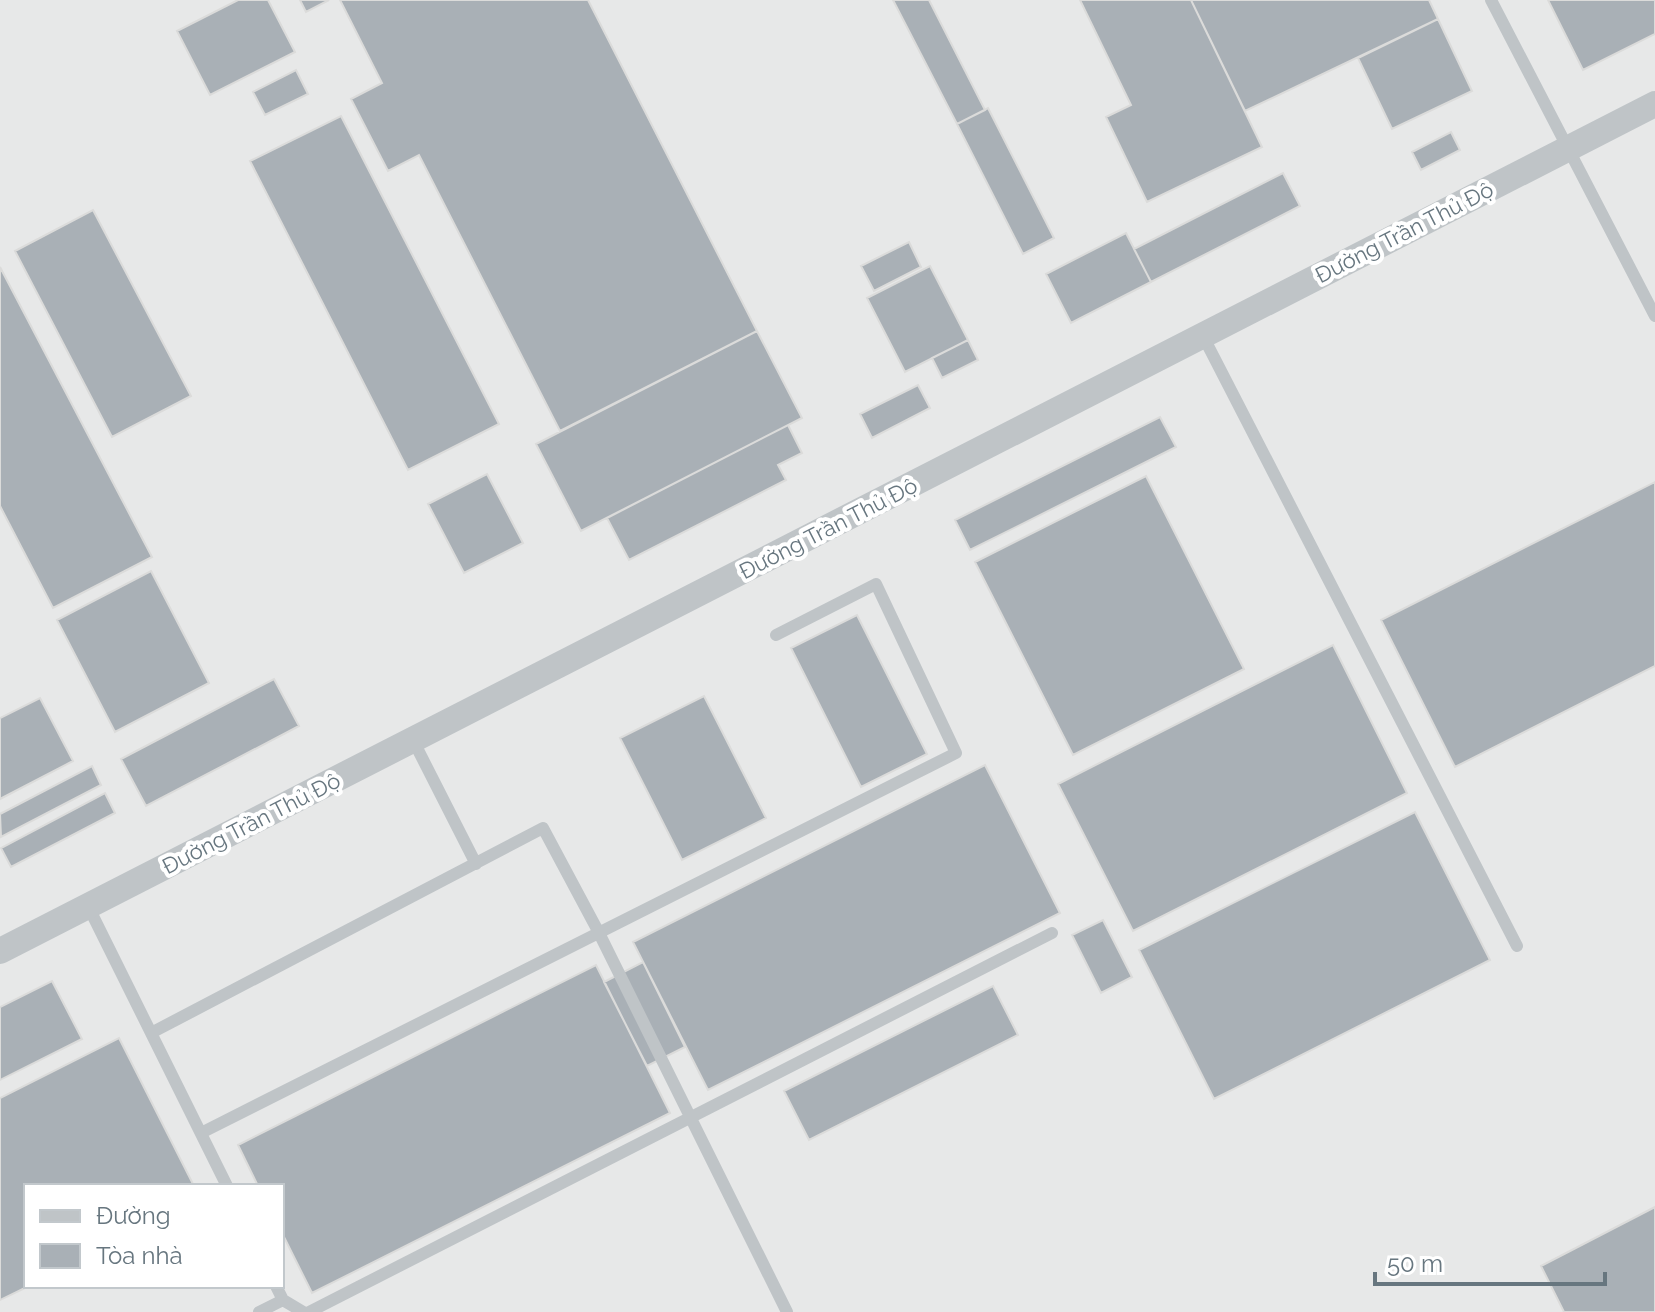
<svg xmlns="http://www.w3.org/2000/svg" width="1655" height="1312" font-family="Raleway,sans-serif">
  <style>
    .built { fill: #e7e8e8; fill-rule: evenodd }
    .building { fill: #a9b0b6; stroke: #dbdbda; stroke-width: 2 }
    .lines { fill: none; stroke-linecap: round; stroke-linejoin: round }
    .service { stroke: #bfc4c7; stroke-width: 12 }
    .minor { stroke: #bfc4c7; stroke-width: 26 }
    .labels { text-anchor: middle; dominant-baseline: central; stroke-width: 8; stroke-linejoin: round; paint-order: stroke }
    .street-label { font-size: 22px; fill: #67767f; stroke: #fff }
  </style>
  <rect width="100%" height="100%" fill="#f9f9f8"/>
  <path class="built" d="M0 0H1655V1312H0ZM26 1186H282V1286H26Z"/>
  <path class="building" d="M238 0H268L295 52 210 95 177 31Z
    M300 0H329L306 12Z
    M340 0H588L757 331 560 431 419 155 388 171 351 99 382 83Z
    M893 0H929L985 110 957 124Z
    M1080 0H1191L1262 147 1147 202 1106 117 1131 105Z
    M1191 0H1429L1438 19 1245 111Z
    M1548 0H1655V34L1583 70Z
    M1438 19 1472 91 1392 129 1358 58Z
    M296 70 308 94 265 115 253 92Z
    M988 108 1054 238 1023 254 957 124Z
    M341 116 499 424 408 470 250 161Z
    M1451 132 1460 150 1421 170 1412 152Z
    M1283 173 1300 206 1151 282 1134 249Z
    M93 210 191 396 112 437 15 251Z
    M1126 233 1151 282 1071 323 1046 274Z
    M909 242 921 267 874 291 861 266Z
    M930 266 968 340 905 372 867 298Z
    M0 267 152 557 53 608 0 506Z
    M757 331 802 418 581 531 536 444Z
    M968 340 978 360 942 378 932 358Z
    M918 385 930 408 872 438 860 414Z
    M1160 417 1176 447 970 550 955 520Z
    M788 425 802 453 778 465 786 480 629 560 607 518Z
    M487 474 523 543 464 573 428 504Z
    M1146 476 1244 669 1073 755 975 562Z
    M1655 482V666L1455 767 1381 620Z
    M151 571 209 683 115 732 57 620Z
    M857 615 927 754 861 787 791 648Z
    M1333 645 1407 793 1133 931 1058 784Z
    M274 679 299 726 146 806 121 759Z
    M704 696 766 818 682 860 620 738Z
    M40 698 73 761 0 799V718Z
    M985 765 1060 913 708 1090 633 942Z
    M92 766 101 785 1 837 0 814Z
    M105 793 115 813 11 867 1 848Z
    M1415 812 1490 960 1214 1099 1139 950Z
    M1103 920 1132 977 1101 993 1072 935Z
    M643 962 685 1047 647 1066 604 982Z
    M596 965 670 1113 312 1293 282 1233V1186H258L238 1145Z
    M52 981 82 1039 0 1080V1007Z
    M993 986 1018 1035 809 1140 784 1091Z
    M119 1038 194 1186H26V1286H29L0 1300V1098Z
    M1655 1207V1312H1564L1541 1266Z"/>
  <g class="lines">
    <path class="service" d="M1491 0 1655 316
      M1203 336 1517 946
      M413 740 476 864
      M88 906 227 1186
      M151 1033 543 828 598 931 787 1312
      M201 1133 956 753 876 584 776 635
      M276 1286 283 1300 303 1312
      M259 1312 283 1300
      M309 1312 1052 933"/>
    <path class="minor" d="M0 951 1655 104"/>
  </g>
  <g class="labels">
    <g class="street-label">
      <text transform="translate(1404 232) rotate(-27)">Đường Trần Thủ Độ</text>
      <text transform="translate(828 528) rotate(-27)">Đường Trần Thủ Độ</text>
      <text transform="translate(251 823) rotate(-27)">Đường Trần Thủ Độ</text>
    </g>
  </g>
  <rect x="24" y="1184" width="260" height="104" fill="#ffffff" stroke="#c2c8cc" stroke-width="2"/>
  <rect x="40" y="1210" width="40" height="12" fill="#bfc4c7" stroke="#c2c8cc" stroke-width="2"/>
  <text x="96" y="1224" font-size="24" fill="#67767f">Đường</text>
  <rect x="40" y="1244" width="40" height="24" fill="#a9b0b6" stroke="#c2c8cc" stroke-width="2"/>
  <text x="96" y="1264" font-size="24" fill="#67767f">Tòa nhà</text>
  <path d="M1375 1272v12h230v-12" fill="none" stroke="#67767f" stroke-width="4"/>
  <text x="1387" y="1272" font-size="24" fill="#67767f" stroke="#ffffff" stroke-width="6" paint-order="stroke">50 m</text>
</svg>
